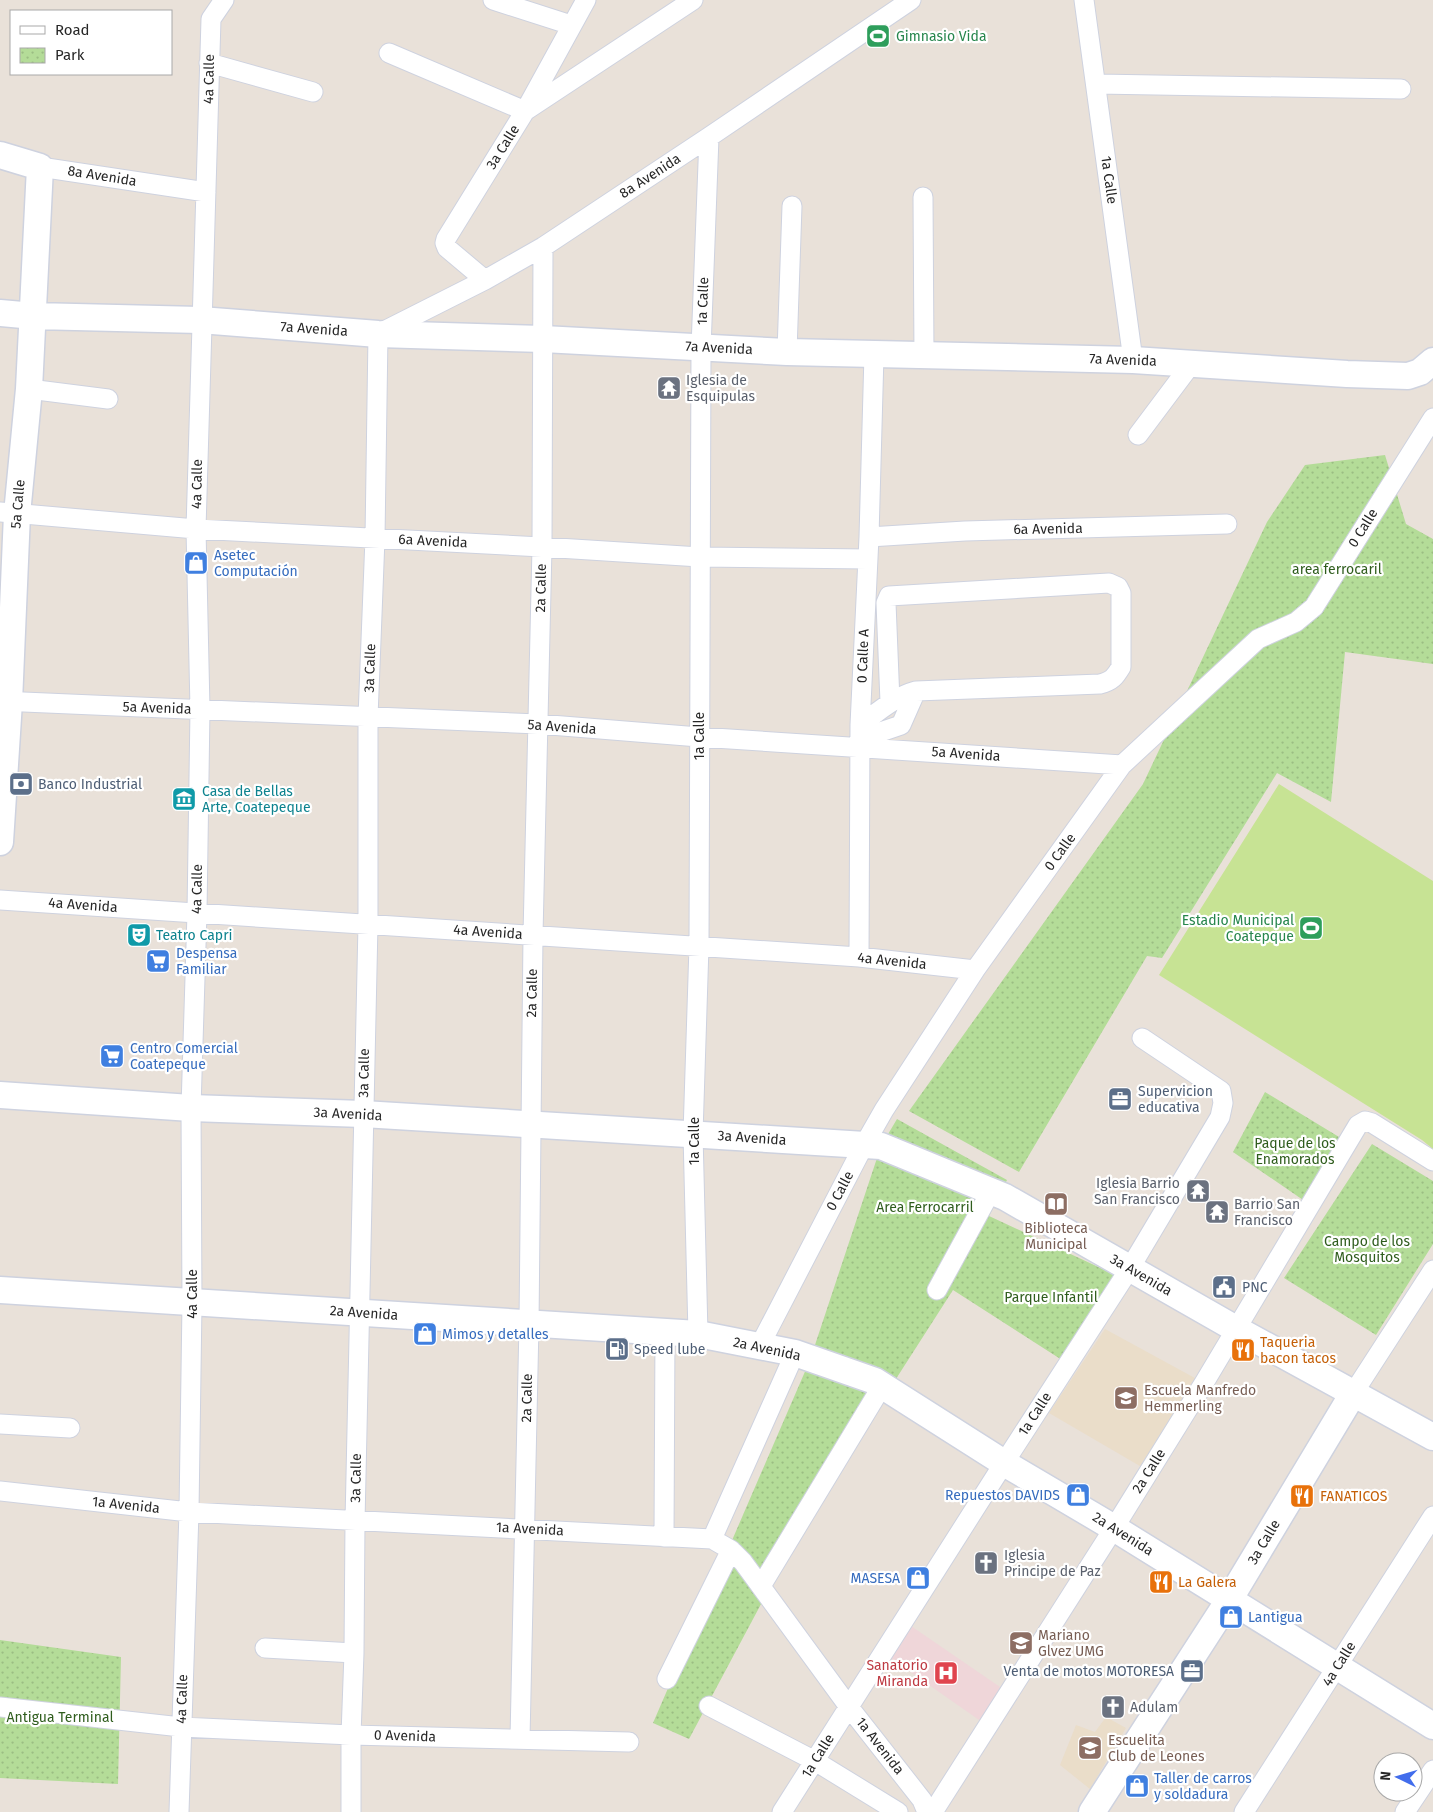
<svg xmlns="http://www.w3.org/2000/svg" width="1433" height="1812" font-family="'Fira Sans',sans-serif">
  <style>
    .education { fill: #eaddc9 }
    .medical { fill: #efd6d9 }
    .park { fill: url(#park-dots) }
    .pitch { fill: #c7e394 }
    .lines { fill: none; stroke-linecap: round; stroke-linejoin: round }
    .street-casing { stroke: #ced2df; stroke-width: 21 }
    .secondary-casing { stroke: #ced2df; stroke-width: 29 }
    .street { stroke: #fff; stroke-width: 19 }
    .secondary { stroke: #fff; stroke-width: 26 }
    .labels { text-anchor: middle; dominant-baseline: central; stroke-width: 4.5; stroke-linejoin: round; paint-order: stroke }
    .leisure-label { font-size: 14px; fill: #27864d; stroke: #fff; text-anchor: start }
    .street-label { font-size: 14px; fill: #272727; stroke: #fff }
    .worship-label { font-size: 14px; fill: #5b616d; stroke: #fff; text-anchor: start }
    .shop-label { font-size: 14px; fill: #366cbe; stroke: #fff; text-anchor: start }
    .park-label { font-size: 14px; fill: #2f5d1d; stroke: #fff }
    .service-label { font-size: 14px; fill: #4e5e75; stroke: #fff; text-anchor: start }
    .culture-label { font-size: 14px; fill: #0d838f; stroke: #fff; text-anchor: start }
    .education-label { font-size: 14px; fill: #785e54; stroke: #fff; text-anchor: start }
    .food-label { font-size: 14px; fill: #c56008; stroke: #fff; text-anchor: start }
    .health-label { font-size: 14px; fill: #be3a42; stroke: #fff; text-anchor: end }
  </style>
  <defs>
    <pattern id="park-dots" width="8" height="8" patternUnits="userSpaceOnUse" patternTransform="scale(1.25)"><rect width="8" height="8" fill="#b4dc98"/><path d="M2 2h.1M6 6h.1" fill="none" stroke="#9bbd83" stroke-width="1.8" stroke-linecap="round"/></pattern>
  </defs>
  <rect width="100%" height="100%" fill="#e9e1d9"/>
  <path class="education" d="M1105 1329 1204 1383 1145 1469 1049 1413Z
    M1106 1717 1126 1728 1090 1789 1060 1765 1076 1725 1095 1732Z"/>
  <path class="medical" d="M911 1626 1003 1689 982 1722 889 1657Z"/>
  <path class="park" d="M1385 455 1406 524 1433 539V664L1345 652 1331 802 1277 773 1162 958 1147 956 1019 1172 909 1111 1143 784 1267 522 1305 465Z
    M1265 1092 1344 1140 1306 1202 1233 1152Z
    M897 1119 1007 1180 989 1216 1124 1279 1062 1360 953 1290 808 1516 689 1739 653 1723 810 1360 881 1146Z
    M1372 1144 1433 1181V1244L1376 1335 1284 1278Z
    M0 1640 121 1657 118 1784 0 1778Z"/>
  <path class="pitch" d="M1279 784 1433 881V1149L1422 1140 1159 975Z"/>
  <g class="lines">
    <defs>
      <path id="street" d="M493 0 571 25
        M1084 0 1133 360
        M389 53 525 111 693 0
        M209 63 313 92
        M1097 84 1401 89
        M40 167 206 192
        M923 197 924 356
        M485 280 447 248 445 243 446 239 525 111 586 0
        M787 352 792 206
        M29 389 108 399
        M1138 435 1192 363
        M0 512 196 529 542 547 700 557 868 559
        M869 537 965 531 1227 524
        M0 701 538 724 699 737 1122 765
        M860 725C878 712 894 697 916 691L1100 684C1112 681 1115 677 1121 667V593L1118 587 1109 583 889 596 886 603 890 702
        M860 739 901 725 916 691
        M0 900 859 957 975 970
        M859 957 860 725 869 537 874 354
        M937 1290 991 1191
        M698 1334 693 1134 699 946 701 348 709 137
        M759 1347 864 1145 884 1110 975 970 1122 765 1258 639 1296 622 1314 607 1433 418
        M1354 1392 1433 1270
        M0 1424 70 1428
        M0 1491 189 1512 712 1539 731 1550 743 1562 849 1707 922 1800 927 1812
        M664 1537 665 1332
        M712 1539 795 1353
        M761 1586 882 1386
        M265 1648 354 1653
        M667 1679 731 1550
        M709 1706 815 1761 898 1812
        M0 1707 181 1727 351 1735 629 1742
        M520 1739 529 1324 533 935 542 547 543 247
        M179 1812 189 1512 192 1303 191 1108 197 913 200 709 196 529 211 19 224 0
        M351 1812V1735L354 1653 355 1522 368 924V717L375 538 378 334 485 280 543 247 709 137 911 0
        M782 1812 1004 1463 1130 1268 1220 1117 1223 1103 1221 1091 1142 1038
        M933 1812 1114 1528 1204 1383 1358 1125 1365 1121 1372 1123 1433 1161
        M1244 1812 1433 1516
        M1405 1812 1433 1770"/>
      <path id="secondary" d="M0 155 40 167 29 389 17 514 9 702 0 842
        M0 313 34 316 200 320 378 334 543 339 787 352 1133 360 1347 374 1408 376 1420 372 1433 361
        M0 1095 191 1108 363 1114 881 1146 1005 1197 1236 1329 1433 1437
        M0 1290 698 1334 795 1353 875 1381 1004 1463 1114 1528 1433 1726
        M1092 1812 1229 1600 1354 1392"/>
    </defs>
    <use href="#street" class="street-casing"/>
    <use href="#secondary" class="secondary-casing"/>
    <use href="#street" class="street"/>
    <use href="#secondary" class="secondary"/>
  </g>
  <defs>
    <symbol id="stadium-square" viewBox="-11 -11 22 22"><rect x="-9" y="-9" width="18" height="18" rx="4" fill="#2e9e5b" stroke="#fff"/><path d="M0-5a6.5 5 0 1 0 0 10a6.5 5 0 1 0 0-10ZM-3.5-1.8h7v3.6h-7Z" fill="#fff"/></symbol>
    <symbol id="temple-square" viewBox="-11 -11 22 22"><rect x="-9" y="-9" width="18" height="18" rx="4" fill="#6b7280" stroke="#fff"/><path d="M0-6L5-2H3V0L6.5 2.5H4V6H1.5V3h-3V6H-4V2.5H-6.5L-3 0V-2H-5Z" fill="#fff"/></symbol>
    <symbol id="shop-square" viewBox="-11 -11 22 22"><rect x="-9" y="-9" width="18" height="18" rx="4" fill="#3f7fe0" stroke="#fff"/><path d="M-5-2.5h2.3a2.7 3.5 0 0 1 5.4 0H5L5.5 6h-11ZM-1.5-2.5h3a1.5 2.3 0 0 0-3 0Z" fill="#fff"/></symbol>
    <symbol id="bank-square" viewBox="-11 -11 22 22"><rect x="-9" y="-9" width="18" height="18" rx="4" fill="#5c6f8a" stroke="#fff"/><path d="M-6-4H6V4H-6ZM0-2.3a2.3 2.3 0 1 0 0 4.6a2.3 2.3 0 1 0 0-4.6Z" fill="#fff"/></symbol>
    <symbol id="museum-square" viewBox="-11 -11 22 22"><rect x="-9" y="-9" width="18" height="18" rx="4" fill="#0f9aa8" stroke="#fff"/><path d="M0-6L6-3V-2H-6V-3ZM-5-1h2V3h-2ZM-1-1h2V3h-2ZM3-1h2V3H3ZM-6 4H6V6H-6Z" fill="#fff"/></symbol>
    <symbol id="theatre-square" viewBox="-11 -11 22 22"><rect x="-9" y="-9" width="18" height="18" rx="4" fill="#0f9aa8" stroke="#fff"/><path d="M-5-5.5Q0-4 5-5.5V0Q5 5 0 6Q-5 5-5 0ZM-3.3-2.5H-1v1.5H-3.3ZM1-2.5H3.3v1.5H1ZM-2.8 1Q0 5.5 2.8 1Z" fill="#fff"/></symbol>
    <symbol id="supermarket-square" viewBox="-11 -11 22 22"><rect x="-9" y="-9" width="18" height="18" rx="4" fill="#3f7fe0" stroke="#fff"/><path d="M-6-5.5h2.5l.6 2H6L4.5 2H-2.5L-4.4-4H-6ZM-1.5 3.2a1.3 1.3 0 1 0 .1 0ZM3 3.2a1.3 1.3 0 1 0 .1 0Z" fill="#fff"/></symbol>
    <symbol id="office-square" viewBox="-11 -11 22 22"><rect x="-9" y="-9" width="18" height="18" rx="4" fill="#5c6f8a" stroke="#fff"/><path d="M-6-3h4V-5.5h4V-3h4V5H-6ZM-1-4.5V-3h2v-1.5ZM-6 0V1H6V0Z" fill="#fff"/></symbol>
    <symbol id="library-square" viewBox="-11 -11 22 22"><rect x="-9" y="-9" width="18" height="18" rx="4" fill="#8d6e63" stroke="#fff"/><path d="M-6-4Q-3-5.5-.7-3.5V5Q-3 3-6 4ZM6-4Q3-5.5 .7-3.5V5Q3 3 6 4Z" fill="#fff"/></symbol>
    <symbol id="civic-square" viewBox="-11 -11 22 22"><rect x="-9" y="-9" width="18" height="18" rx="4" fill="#5c6f8a" stroke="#fff"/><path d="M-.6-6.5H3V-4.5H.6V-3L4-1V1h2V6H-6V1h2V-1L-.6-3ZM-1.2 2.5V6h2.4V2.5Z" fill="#fff"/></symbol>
    <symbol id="fuel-square" viewBox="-11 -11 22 22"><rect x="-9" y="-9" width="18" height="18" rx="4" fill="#5c6f8a" stroke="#fff"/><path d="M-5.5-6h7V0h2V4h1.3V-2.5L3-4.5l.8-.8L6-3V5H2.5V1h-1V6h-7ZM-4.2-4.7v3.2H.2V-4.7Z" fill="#fff"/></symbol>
    <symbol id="restaurant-square" viewBox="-11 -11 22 22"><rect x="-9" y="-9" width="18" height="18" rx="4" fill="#e8710a" stroke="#fff"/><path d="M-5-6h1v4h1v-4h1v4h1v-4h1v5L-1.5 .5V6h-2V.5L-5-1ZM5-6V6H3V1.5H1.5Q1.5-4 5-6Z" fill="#fff"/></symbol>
    <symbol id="school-square" viewBox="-11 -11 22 22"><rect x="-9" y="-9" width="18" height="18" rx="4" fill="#8d6e63" stroke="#fff"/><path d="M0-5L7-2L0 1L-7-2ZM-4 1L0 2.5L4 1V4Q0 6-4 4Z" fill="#fff"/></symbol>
    <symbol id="church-square" viewBox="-11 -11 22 22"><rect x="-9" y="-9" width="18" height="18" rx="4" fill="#6b7280" stroke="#fff"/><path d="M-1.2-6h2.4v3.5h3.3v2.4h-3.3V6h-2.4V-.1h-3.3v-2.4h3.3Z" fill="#fff"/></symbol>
    <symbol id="university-square" viewBox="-11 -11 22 22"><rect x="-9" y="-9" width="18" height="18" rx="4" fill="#8d6e63" stroke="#fff"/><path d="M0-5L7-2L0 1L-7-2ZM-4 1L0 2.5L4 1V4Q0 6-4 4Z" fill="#fff"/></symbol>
    <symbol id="hospital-square" viewBox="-11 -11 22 22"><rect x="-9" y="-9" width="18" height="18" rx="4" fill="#e0444e" stroke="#fff"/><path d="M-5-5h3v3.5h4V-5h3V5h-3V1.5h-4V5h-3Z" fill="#fff"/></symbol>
  </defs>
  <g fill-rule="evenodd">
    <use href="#stadium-square" x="864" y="22" width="28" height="28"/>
    <use href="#temple-square" x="655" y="374" width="28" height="28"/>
    <use href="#shop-square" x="182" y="549" width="28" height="28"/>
    <use href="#bank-square" x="7" y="770" width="28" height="28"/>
    <use href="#museum-square" x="170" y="785" width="28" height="28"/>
    <use href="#stadium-square" x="1297" y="914" width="28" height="28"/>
    <use href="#theatre-square" x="125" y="921" width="28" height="28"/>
    <use href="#supermarket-square" x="144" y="947" width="28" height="28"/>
    <use href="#supermarket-square" x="98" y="1042" width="28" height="28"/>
    <use href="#office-square" x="1106" y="1085" width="28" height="28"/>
    <use href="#temple-square" x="1184" y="1177" width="28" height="28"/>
    <use href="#library-square" x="1042" y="1190" width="28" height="28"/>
    <use href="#temple-square" x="1203" y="1198" width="28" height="28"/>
    <use href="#civic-square" x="1210" y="1273" width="28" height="28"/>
    <use href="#shop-square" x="411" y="1320" width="28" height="28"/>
    <use href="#fuel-square" x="603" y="1335" width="28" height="28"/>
    <use href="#restaurant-square" x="1229" y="1336" width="28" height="28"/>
    <use href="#school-square" x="1112" y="1384" width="28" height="28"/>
    <use href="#shop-square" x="1064" y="1481" width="28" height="28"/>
    <use href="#restaurant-square" x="1288" y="1482" width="28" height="28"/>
    <use href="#church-square" x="972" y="1549" width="28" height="28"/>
    <use href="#shop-square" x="904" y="1564" width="28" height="28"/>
    <use href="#restaurant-square" x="1147" y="1568" width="28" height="28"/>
    <use href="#shop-square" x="1217" y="1603" width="28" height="28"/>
    <use href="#university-square" x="1007" y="1629" width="28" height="28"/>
    <use href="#office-square" x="1178" y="1657" width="28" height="28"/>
    <use href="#hospital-square" x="932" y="1659" width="28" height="28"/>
    <use href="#church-square" x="1099" y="1693" width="28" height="28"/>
    <use href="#school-square" x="1076" y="1734" width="28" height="28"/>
    <use href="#shop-square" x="1123" y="1772" width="28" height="28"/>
  </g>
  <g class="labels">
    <g class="leisure-label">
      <text x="896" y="36">Gimnasio Vida</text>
      <text x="1294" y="920" text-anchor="end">Estadio Municipal<tspan x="1294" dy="16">Coatepque</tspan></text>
    </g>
    <g class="street-label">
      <text transform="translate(209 79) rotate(-89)">4a Calle</text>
      <text transform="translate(503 147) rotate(-58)">3a Calle</text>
      <text transform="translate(102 176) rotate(9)">8a Avenida</text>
      <text transform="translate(650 176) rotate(-33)">8a Avenida</text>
      <text transform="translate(1109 180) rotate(82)">1a Calle</text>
      <text transform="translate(703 301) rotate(-88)">1a Calle</text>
      <text transform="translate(314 329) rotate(4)">7a Avenida</text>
      <text transform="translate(719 348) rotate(3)">7a Avenida</text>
      <text transform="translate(1123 360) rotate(2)">7a Avenida</text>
      <text transform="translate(197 484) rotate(-89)">4a Calle</text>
      <text transform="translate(18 504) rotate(-85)">5a Calle</text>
      <text transform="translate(1363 528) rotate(-58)">0 Calle</text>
      <text transform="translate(1048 529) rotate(-1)">6a Avenida</text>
      <text transform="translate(433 541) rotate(3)">6a Avenida</text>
      <text transform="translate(541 588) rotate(-89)">2a Calle</text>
      <text transform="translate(863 656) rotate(-88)">0 Calle A</text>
      <text transform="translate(370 668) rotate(-88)">3a Calle</text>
      <text transform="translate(157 708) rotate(2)">5a Avenida</text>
      <text transform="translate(562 727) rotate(4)">5a Avenida</text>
      <text transform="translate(699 736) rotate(-90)">1a Calle</text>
      <text transform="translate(966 754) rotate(4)">5a Avenida</text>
      <text transform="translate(1060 852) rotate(-54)">0 Calle</text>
      <text transform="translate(197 889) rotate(-89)">4a Calle</text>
      <text transform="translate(83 905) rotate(4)">4a Avenida</text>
      <text transform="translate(488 932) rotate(4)">4a Avenida</text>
      <text transform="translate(892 961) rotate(6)">4a Avenida</text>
      <text transform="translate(532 993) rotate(-89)">2a Calle</text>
      <text transform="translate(364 1073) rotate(-89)">3a Calle</text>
      <text transform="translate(348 1114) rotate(3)">3a Avenida</text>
      <text transform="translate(752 1138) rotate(4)">3a Avenida</text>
      <text transform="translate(694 1141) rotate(-90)">1a Calle</text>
      <text transform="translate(840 1191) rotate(-62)">0 Calle</text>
      <text transform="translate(1141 1275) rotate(30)">3a Avenida</text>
      <text transform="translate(192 1294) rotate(-90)">4a Calle</text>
      <text transform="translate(364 1313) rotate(4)">2a Avenida</text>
      <text transform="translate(767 1349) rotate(12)">2a Avenida</text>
      <text transform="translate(527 1398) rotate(-89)">2a Calle</text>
      <text transform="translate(1035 1414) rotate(-57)">1a Calle</text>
      <text transform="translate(1149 1471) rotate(-58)">2a Calle</text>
      <text transform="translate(356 1478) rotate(-89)">3a Calle</text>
      <text transform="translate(126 1505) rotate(6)">1a Avenida</text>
      <text transform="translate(530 1529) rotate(3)">1a Avenida</text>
      <text transform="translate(1123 1534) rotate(32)">2a Avenida</text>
      <text transform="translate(1264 1542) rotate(-59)">3a Calle</text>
      <text transform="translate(1339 1664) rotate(-58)">4a Calle</text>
      <text transform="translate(182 1699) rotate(-88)">4a Calle</text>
      <text transform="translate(405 1736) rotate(2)">0 Avenida</text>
      <text transform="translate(880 1746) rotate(52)">1a Avenida</text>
      <text transform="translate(818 1756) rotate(-58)">1a Calle</text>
    </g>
    <g class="worship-label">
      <text x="686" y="380">Iglesia de<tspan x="686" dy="16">Esquipulas</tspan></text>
      <text x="1180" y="1183" text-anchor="end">Iglesia Barrio<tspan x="1180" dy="16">San Francisco</tspan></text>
      <text x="1234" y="1204">Barrio San<tspan x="1234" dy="16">Francisco</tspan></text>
      <text x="1004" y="1555">Iglesia<tspan x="1004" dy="16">Principe de Paz</tspan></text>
      <text x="1130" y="1707">Adulam</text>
    </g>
    <g class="shop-label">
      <text x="214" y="555">Asetec<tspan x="214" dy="16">Computación</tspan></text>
      <text x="176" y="953">Despensa<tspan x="176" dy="16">Familiar</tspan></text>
      <text x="130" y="1048">Centro Comercial<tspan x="130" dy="16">Coatepeque</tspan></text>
      <text x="442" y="1334">Mimos y detalles</text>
      <text x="1060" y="1495" text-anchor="end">Repuestos DAVIDS</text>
      <text x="900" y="1578" text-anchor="end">MASESA</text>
      <text x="1248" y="1617">Lantigua</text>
      <text x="1154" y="1778">Taller de carros<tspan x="1154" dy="16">y soldadura</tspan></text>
    </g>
    <g class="park-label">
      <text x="1337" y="569">area ferrocaril</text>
      <text x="1295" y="1143">Paque de los<tspan x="1295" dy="16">Enamorados</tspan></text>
      <text x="925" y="1207">Area Ferrocarril</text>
      <text x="1367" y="1241">Campo de los<tspan x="1367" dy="16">Mosquitos</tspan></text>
      <text x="1051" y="1297">Parque Infantil</text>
      <text x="60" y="1717">Antigua Terminal</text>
    </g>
    <g class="service-label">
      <text x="38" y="784">Banco Industrial</text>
      <text x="1138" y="1091">Supervicion<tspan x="1138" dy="16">educativa</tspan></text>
      <text x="1242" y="1287">PNC</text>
      <text x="634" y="1349">Speed lube</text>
      <text x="1174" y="1671" text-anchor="end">Venta de motos MOTORESA</text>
    </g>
    <g class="culture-label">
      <text x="202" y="791">Casa de Bellas<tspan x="202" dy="16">Arte, Coatepeque</tspan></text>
      <text x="156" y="935">Teatro Capri</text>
    </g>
    <g class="education-label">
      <text x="1056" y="1228" text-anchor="middle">Biblioteca<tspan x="1056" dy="16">Municipal</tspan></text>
      <text x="1144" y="1390">Escuela Manfredo<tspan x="1144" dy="16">Hemmerling</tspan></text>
      <text x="1038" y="1635">Mariano<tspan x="1038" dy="16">Glvez UMG</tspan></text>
      <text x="1108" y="1740">Escuelita<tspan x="1108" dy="16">Club de Leones</tspan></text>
    </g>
    <g class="food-label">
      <text x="1260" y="1342">Taqueria<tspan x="1260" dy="16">bacon tacos</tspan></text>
      <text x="1320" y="1496">FANATICOS</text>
      <text x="1178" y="1582">La Galera</text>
    </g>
    <g class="health-label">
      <text x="928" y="1665">Sanatorio<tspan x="928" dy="16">Miranda</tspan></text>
    </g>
  </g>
  <rect x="10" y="10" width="162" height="65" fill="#ffffff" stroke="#a9a9a9"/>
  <rect x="20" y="26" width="25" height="8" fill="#ffffff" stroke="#a9a9a9"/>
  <text x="55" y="35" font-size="15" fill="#272727">Road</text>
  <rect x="20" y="48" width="25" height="15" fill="url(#park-dots)" stroke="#a9a9a9"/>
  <text x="55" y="60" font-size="15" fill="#272727">Park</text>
  <g transform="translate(1398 1777) rotate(275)"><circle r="24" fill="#ffffff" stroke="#a9a9a9"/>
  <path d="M0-4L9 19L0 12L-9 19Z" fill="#426dec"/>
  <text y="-8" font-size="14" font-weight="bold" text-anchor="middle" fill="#272727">N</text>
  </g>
</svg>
